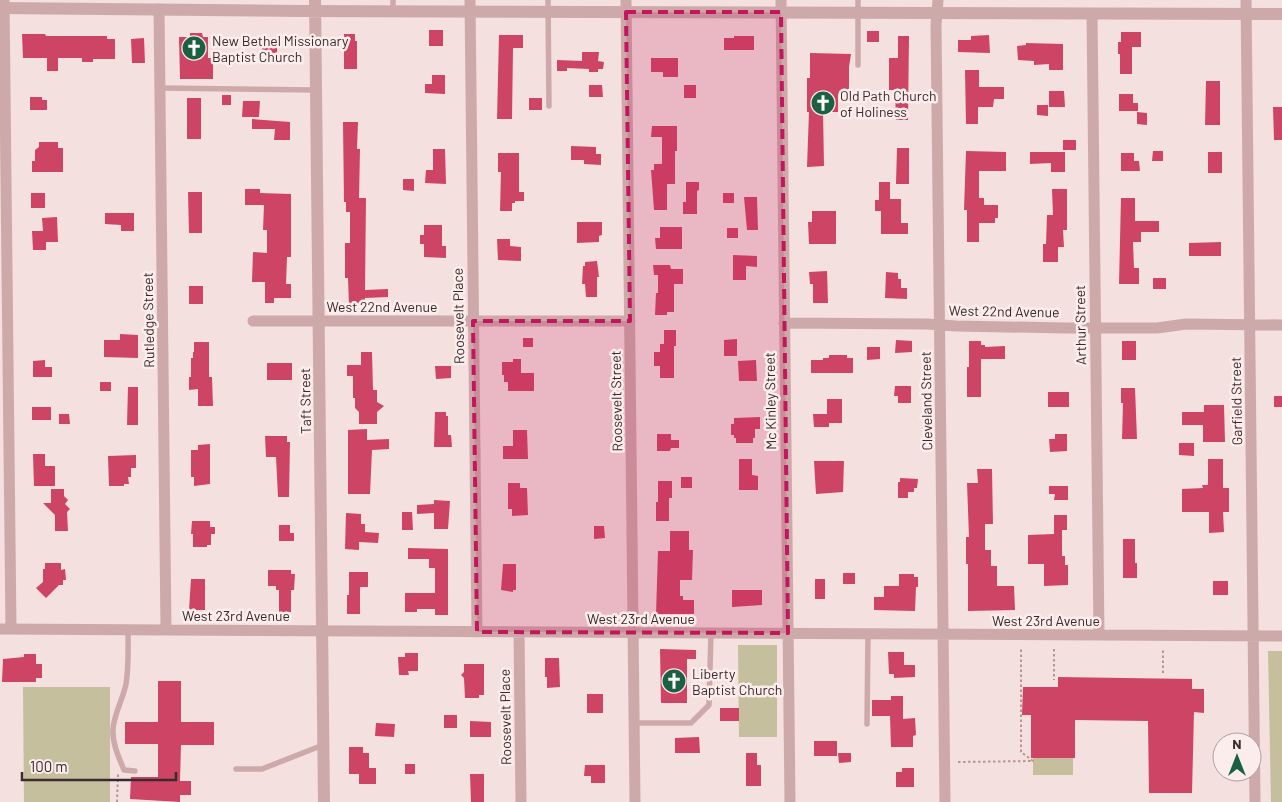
<svg xmlns="http://www.w3.org/2000/svg" width="1282" height="802" font-family="Barlow,sans-serif">
  <style>
    .green { fill: #c5bf9d }
    .building { fill: #ce4465 }
    .lines { fill: none; stroke-linecap: round; stroke-linejoin: round }
    .path { stroke: #ba9395; stroke-width: 2; stroke-dasharray: 2.5 2.5; stroke-linecap: butt }
    .service { stroke: #cea9aa; stroke-width: 5.5 }
    .minor { stroke: #cea9aa; stroke-width: 11 }
    .tertiary { stroke: #cea9aa; stroke-width: 12 }
    .marked { fill: #c2185b; fill-opacity: 0.2; stroke: #c2185b; stroke-width: 4; stroke-dasharray: 10 6; stroke-linejoin: round }
    .labels { text-anchor: middle; dominant-baseline: central; stroke-width: 5; stroke-linejoin: round; paint-order: stroke }
    .poi-label { font-size: 14px; fill: #3b2a2c; stroke: #fbedec; text-anchor: start }
    .street-label { font-size: 14px; fill: #3b2a2c; stroke: #fbedec }
  </style>
  <rect width="100%" height="100%" fill="#f4e0df"/>
  <path class="green" d="M738 645H777V737H739Z
    M1268 651H1282V802H1271Z
    M23 687H110V802H24Z
    M1033 758H1073V775H1033Z"/>
  <path class="building" d="M429 30H443V46H429Z
    M867 31H879V42H867Z
    M1121 32H1141V47H1132V74H1120V54H1118V42H1121Z
    M190 33H202L203 37H208V58H213V79H180L179 37H190Z
    M22 34H45L46 36H107V39H115V59H93V62H82V58H58V71H47V58H23Z
    M344 34H355V41H357V69H344Z
    M499 35H523V48H513L512 119H497Z
    M989 35 990 53 958 52V40H971V36Z
    M734 36H754V50H724V38H734Z
    M898 36H909L908 120H896L895 90H889V58H898Z
    M144 38 145 63H132L131 39Z
    M269 39H277V53H262V41H269Z
    M1026 43 1063 44V70H1049V64L1034 65V61L1018 60 1017 46 1026 45Z
    M582 52H599L598 61 604 62 603 69H598V72H589V69L567 68V71H557V60L582 61Z
    M810 53 851 54 849 67V94H838V112H823L824 166 807 167 809 112H807V78H810Z
    M651 58H678V77H663V72H651Z
    M965 70H979V87H1004V99H994L993 107H978V124H966Z
    M432 75H445V94L425 93V84H432Z
    M1206 81H1220V125H1205Z
    M589 85H602L603 97H589Z
    M684 85H696V98H684Z
    M1049 91H1064L1065 107H1049Z
    M1119 94H1133V103H1138V111H1119Z
    M222 95H231V105H222Z
    M30 97H42V100H47V110H30Z
    M187 98H201V139H187Z
    M529 98H542V110H529Z
    M243 101H260L259 117H242Z
    M1037 105H1048V116L1037 115Z
    M1273 107H1282V140H1274Z
    M1137 112 1147 113V125L1137 124Z
    M252 119 290 122V140H274L275 129H252Z
    M343 122H358L357 149H360L359 198H366L365 290 388 289V297L365 298 364 306H349L348 278H345V243H350V212H346V202H344Z
    M652 126H677V151H675V184H667V210H654L651 170H654V164H662V137H651Z
    M1063 140H1076V150H1063Z
    M39 142H58V148H63V172H32V161H35V150L39 147Z
    M571 146 596 147V154H601V165L584 164V160H571Z
    M897 148H909V184H896Z
    M433 149H445L446 184 425 183 426 170H433Z
    M966 151 1006 152V171H979V198H984V205H998V218H995V223H979V242H967V210H964Z
    M1153 151H1163V161H1152Z
    M1030 152H1065V172H1051V163L1030 164Z
    M1208 152H1222V173H1208Z
    M498 153H519V192H524V201H515V203H512V211H500L501 172H498Z
    M1121 153H1134V161H1139L1140 171H1121Z
    M403 179H414V191L403 190Z
    M686 182H699V190L697 191V214H683V202H686Z
    M879 182H890V199H901V223H908V234H881V211H875V200H879Z
    M245 189H260V193L291 194V257H287L286 284H291V298H274V303H265V282H252L253 252 267 253V230H263L264 205H245Z
    M1052 189H1067V230H1063L1064 247H1058V262H1043V244H1046L1047 215H1053Z
    M188 192H202V233H189Z
    M31 193H45V208H31Z
    M723 193H734V203H723Z
    M744 197H757L758 230H747Z
    M1121 198H1135V221H1159V232H1141V242H1133L1134 268H1139V284H1119Z
    M812 211H836V244H809L808 222H812Z
    M105 213H134V231H121V225L105 224Z
    M57 217 58 242H46V250H33L32 231H43L42 218Z
    M577 222H602V235L599 236V242L577 243Z
    M424 225H442V246H446V258L424 257V244H420V235H424Z
    M660 227H682V249H656L655 238H660Z
    M727 228H738V238H727Z
    M497 239H510V246L521 247V261L498 260Z
    M1221 242V256H1189V243Z
    M733 255 757 256V267L746 266V280H733Z
    M597 261 599 277H597V297H586L585 284H582L583 266H585V262Z
    M653 265H670L671 269H683V284H674V312H667V315H655L656 293H658V275H654Z
    M827 271 828 303H813V284H810L809 272Z
    M886 272 898 273V279H901V288H907V299L885 298Z
    M1153 278H1166V289H1153Z
    M189 286H203V304H189Z
    M664 330H676V346H674V378H660V366H654V352H660V344H664Z
    M120 334 138 335V358L104 357V340H120Z
    M523 338H533V347H523Z
    M737 339V356H724V340Z
    M896 340 912 341V352L895 353Z
    M969 341H981V345H985V347L1005 346V359H981V397H967V367H969Z
    M1122 341H1136V360H1122Z
    M194 342H209V377H212L213 406H198V389L189 390V377H191V358H193V352H194Z
    M867 347H880V359L867 360Z
    M361 352H372L373 390H377V402L384 406 377 412V424H359V412L355 408V398H353V376H347V365H361Z
    M829 355H847V358H853V373H811V360H823V358H829Z
    M513 359H521V373H534V391H508V382H504V375H502V362H513Z
    M45 360V367H52V377H33V361Z
    M756 360 757 381H739L738 361Z
    M267 363H292V380H267Z
    M435 366H451V378L436 379Z
    M100 382H111V391H100Z
    M895 386H911V403H898V396H894Z
    M128 387H138V425H127Z
    M1121 388H1135L1137 439H1122L1123 403H1121Z
    M1048 392H1069V407H1048Z
    M1274 396H1282V407H1274Z
    M827 399H842V423H829V427H814L813 414H827Z
    M1204 405H1224L1225 442H1203V425H1182V412H1204Z
    M32 407H51V420H32Z
    M435 412H446V416H448V435H451L452 447H434Z
    M59 414H69L70 424H59Z
    M760 417V429H755V438H753V443H736V438H734V435H731V424H734V418Z
    M367 429V440L389 439V449L372 450 370 494H348V430Z
    M513 430H527L528 459H503V446H513Z
    M657 434H671V440H679V448H671L670 451H657Z
    M1055 434H1067V451L1050 452 1049 439H1055Z
    M265 436H287V442H290L289 497H278L276 457H266Z
    M1179 443H1194V456L1179 455Z
    M210 444V484L194 486V477H191V450H198V445Z
    M33 454H45V466H55V486H34Z
    M136 455V468H131V477H128L129 484H124V486H109L108 456Z
    M739 459H752V475L758 476V490H739Z
    M1208 459H1223V488H1229V512H1223L1224 532 1209 533V512H1182V489L1203 488 1202 485H1208Z
    M814 461H844L843 492 816 494Z
    M977 469H992L993 524H985V550H991V566H997V586H1014L1015 610 968 611V564H966V537H969L967 483H978Z
    M681 477H692V488H681Z
    M900 478 918 479 917 488H914V492H908V498H898V482H900Z
    M658 481H672V498H669V521H656V502H658Z
    M508 483H520V488H527L528 515 512 516V509H508Z
    M1049 486H1068V500H1054L1055 494H1049Z
    M51 489H64V496L68 500 65 504 70 509 67 512 68 531H55V515L43 503H51Z
    M434 500 450 501 448 529H434V513L417 514V505L434 504Z
    M402 512H412L413 530H402Z
    M346 513 361 514V524H365V532L379 533 378 543 359 542V550L345 549Z
    M1054 515H1067V530H1062V556H1065V565H1068V585L1044 586V564H1028V535L1054 534Z
    M192 521H210V527H215V534H211V545H207V547H193V534H191Z
    M279 525H290V533H294V541H279Z
    M594 526H604L605 538 594 539Z
    M670 531H689V550H693L692 580H680V596H683V600H694V614H656L658 551H670Z
    M1123 539H1135V563H1137V578H1123Z
    M408 548 448 549V615H435V609H417V612H405V593H435V568H429V559H408Z
    M45 563H61V570L65 569 66 580H63V585H59L46 598 36 588 43 582V569H45Z
    M503 564H516V590H513V592L501 590Z
    M268 570H291V574H295L294 590H291V612H279V590H276V586H268Z
    M349 572H368V587H360V614H347V595H349Z
    M843 573H855V584H843Z
    M899 574H914V577H918V587H916L915 611 874 610V597H884V586H899Z
    M191 579H205V610H189Z
    M815 579H825V599H815Z
    M1213 581H1228V595H1213Z
    M732 590H762V605L732 607Z
    M660 649 696 650V659H687V703H661Z
    M888 652H904V665H915V677L894 678V674H889Z
    M405 653H418V671H408L409 675H399L398 657H405Z
    M24 654H36V664H42V678H36V682H2L3 659 24 657Z
    M545 658H559L560 687 547 688V677H545Z
    M464 664H484V695H479V698H465L464 678 461 675 464 672Z
    M1058 677 1192 679V689H1204V713L1194 712 1192 793H1149L1148 721 1075 720V758H1031V715H1022L1023 687H1058Z
    M158 681H181V722H214V745H181L180 781H191V795H180V802L130 799 131 777H158V744H125V722H158Z
    M587 694H603V713H587Z
    M891 696H903V719L915 718 916 735 913 736V747H891L890 716H872V700H891Z
    M720 708H739V721H720Z
    M444 715H457V728H444Z
    M470 721 491 722V737H470Z
    M376 723 395 724 394 737 375 736Z
    M699 737 700 753H675V738Z
    M814 741H837V756H814Z
    M349 747H363V753H369V768H376V784H359V774H349Z
    M746 753H757V765H761V786H746Z
    M838 753H851V762L839 763Z
    M405 764H415V774H405Z
    M585 765H605V783H591V776H584Z
    M902 768H914V787H896V772H902Z
    M470 774H484V802H471Z"/>
  <g class="lines">
    <path class="path" d="M1054 649V680
      M1163 673V649
      M958 762 1033 761 1021 752V649
      M117 802 118 774"/>
    <path class="service" d="M393 0V11
      M548 0 549 106
      M858 0V65
      M160 88 316 90
      M128 629C128 648 129 666 126 684 123 699 114 714 113 729 112 743 119 758 124 770L135 771
      M634 723H691L709 705 711 633
      M867 724 868 634
      M236 769H262L323 745"/>
    <path class="minor" d="M4 0 11 629
      M470 0 477 632
      M626 0 635 802
      M781 0 790 802
      M938 0 936 25 945 802
      M1246 0 1255 802
      M159 9 166 630
      M1092 14 1099 635
      M253 321H630
      M784 323 927 324 956 326 1066 328H1157L1186 324 1282 325
      M0 629 1282 636
      M519 632 521 802"/>
    <path class="tertiary" d="M315 0 324 802
      M0 8 301 11 1282 14"/>
  </g>
  <path class="marked" d="M626 12H781L788 633 477 632 473 321H630Z"/>
  <defs>
    <symbol id="church-disc" viewBox="-11 -11 22 22"><circle r="9.5" fill="#1c6043" stroke="#fbedec"/><path d="M-1.2-6h2.4v3.5h3.3v2.4h-3.3V6h-2.4V-.1h-3.3v-2.4h3.3Z" fill="#fff"/></symbol>
  </defs>
  <g fill-rule="evenodd">
    <use href="#church-disc" x="180" y="34" width="28" height="28"/>
    <use href="#church-disc" x="809" y="89" width="28" height="28"/>
    <use href="#church-disc" x="660" y="667" width="28" height="28"/>
  </g>
  <g class="labels">
    <g class="poi-label">
      <text x="212" y="40">New Bethel Missionary<tspan x="212" dy="16">Baptist Church</tspan></text>
      <text x="840" y="95">Old Path Church<tspan x="840" dy="16">of Holiness</tspan></text>
      <text x="692" y="673">Liberty<tspan x="692" dy="16">Baptist Church</tspan></text>
    </g>
    <g class="street-label">
      <text x="382" y="306">West 22nd Avenue</text>
      <text transform="translate(1004 311) rotate(1)">West 22nd Avenue</text>
      <text transform="translate(458 316) rotate(-91)">Roosevelt Place</text>
      <text transform="translate(148 320) rotate(-91)">Rutledge Street</text>
      <text transform="translate(1080 325) rotate(-91)">Arthur Street</text>
      <text transform="translate(305 401) rotate(-91)">Taft Street</text>
      <text transform="translate(616 401) rotate(-91)">Roosevelt Street</text>
      <text transform="translate(770 401) rotate(-91)">Mc Kinley Street</text>
      <text transform="translate(926 401) rotate(-91)">Cleveland Street</text>
      <text transform="translate(1236 401) rotate(-91)">Garfield Street</text>
      <text x="236" y="615">West 23rd Avenue</text>
      <text x="641" y="618">West 23rd Avenue</text>
      <text x="1046" y="620">West 23rd Avenue</text>
      <text transform="translate(505 717) rotate(-91)">Roosevelt Place</text>
    </g>
  </g>
  <g transform="translate(1237 757)"><circle r="24" fill="#fbedec" stroke="#ae9f9f"/>
  <path d="M0-4L9 19L0 12L-9 19Z" fill="#1c6043"/>
  <text y="-8" font-size="14" font-weight="bold" text-anchor="middle" fill="#3b2a2c">N</text>
  </g>
  <path d="M22 772v8h154v-8" fill="none" stroke="#3b2a2c" stroke-width="2.5"/>
  <text x="30" y="772" font-size="15" fill="#3b2a2c" stroke="#fbedec" stroke-width="4" paint-order="stroke">100 m</text>
</svg>
